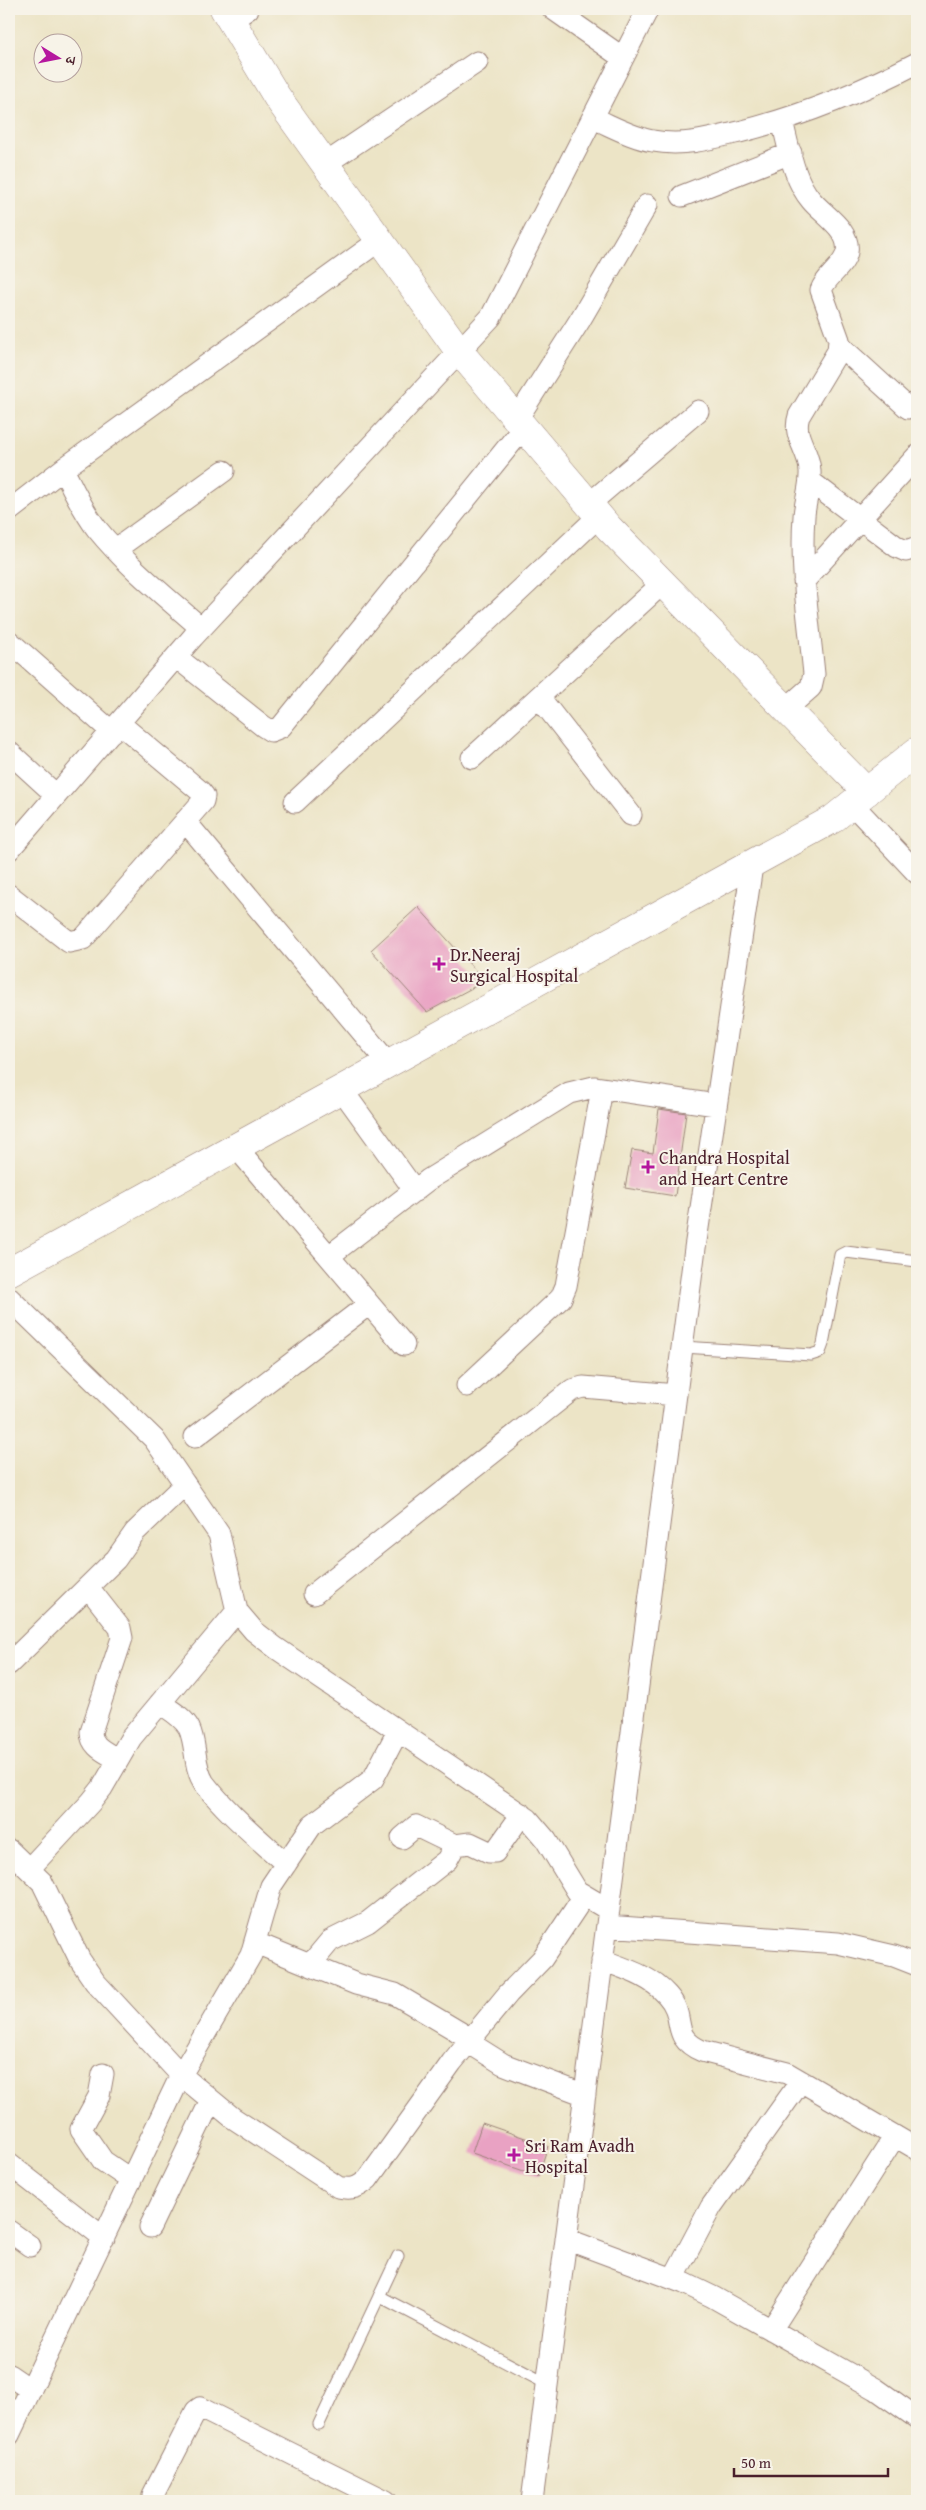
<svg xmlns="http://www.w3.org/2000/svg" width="926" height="2510" font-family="'Gentium Book Plus','Noto Serif Devanagari',serif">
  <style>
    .building { fill: #e9a2c3 }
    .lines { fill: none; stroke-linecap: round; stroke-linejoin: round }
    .lane-casing { stroke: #9b8278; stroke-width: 13 }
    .street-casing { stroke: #9b8278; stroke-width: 23 }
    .secondary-casing { stroke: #9b8278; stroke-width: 29 }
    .lane { stroke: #fff; stroke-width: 11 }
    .street { stroke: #fff; stroke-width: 21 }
    .secondary { stroke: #fff; stroke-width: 28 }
    .poi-dot { fill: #b5179e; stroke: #f7f3e8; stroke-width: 2 }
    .labels { text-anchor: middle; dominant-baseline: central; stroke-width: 4; stroke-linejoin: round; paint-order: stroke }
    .poi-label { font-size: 18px; fill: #4a1f2b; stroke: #f7f3e8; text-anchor: start }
  </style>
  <rect width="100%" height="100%" fill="#f7f3e8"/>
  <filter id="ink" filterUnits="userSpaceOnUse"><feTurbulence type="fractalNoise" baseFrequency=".02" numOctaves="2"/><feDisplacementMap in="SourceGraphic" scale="10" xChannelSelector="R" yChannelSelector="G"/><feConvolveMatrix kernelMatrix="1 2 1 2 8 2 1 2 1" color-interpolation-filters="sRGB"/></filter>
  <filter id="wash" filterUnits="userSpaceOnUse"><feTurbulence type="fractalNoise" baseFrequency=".0096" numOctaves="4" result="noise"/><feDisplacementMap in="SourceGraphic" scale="20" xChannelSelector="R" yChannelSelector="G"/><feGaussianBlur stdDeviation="1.12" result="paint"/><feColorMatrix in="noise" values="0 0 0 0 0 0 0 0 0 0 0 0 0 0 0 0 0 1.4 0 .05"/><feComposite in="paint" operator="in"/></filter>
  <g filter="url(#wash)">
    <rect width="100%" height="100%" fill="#ece4c6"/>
    <g id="blocks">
      <path class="building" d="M418 907 485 981 427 1012 371 950Z
        M659 1109 686 1113 675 1196 625 1188 632 1150 653 1153Z
        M482 2123 548 2146 538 2176 472 2153Z"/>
    </g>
  </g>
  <g filter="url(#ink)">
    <use href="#blocks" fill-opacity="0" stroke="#9b8278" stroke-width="1"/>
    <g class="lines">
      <defs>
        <path id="lane" d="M683 1347 811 1355 820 1352 823 1344 840 1255 846 1252 917 1261
          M379 2296 547 2384
          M319 2424 398 2256"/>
        <path id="street" d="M553 9 623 58
          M231 21 248 9
          M593 118C612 126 633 138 653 141 684 147 714 138 743 131 805 115 861 92 917 63
          M782 121C789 147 793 179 811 200 823 215 851 230 847 252 844 267 826 276 821 290L839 340 838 351 799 416C792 437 809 449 810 471 811 486 805 501 804 516 800 569 809 622 814 674L811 687 786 709
          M325 164 477 62
          M682 196 791 153
          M839 345 908 408
          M517 419 580 320 647 205
          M63 469C73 489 83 511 97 529 127 566 166 597 201 628
          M810 481 897 547 906 551 917 547
          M589 504 698 411
          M9 511 63 469 380 240
          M116 549 224 471
          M804 581 917 456
          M9 641 112 732
          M176 657 263 726 271 731 281 727 524 427
          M539 697 631 815
          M9 752 56 795
          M472 758 663 583
          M295 802 599 516
          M852 804 917 873
          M185 821 389 1064
          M9 850 193 637 491 317 648 9
          M9 895 69 942 83 939 203 801 204 796 200 791 119 723
          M342 1090 415 1191
          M236 1147 404 1345
          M329 1256 428 1180 569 1093 594 1087 716 1105
          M9 1298 154 1439 219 1534 237 1611 254 1631 276 1648 528 1819 546 1840 577 1891 609 1910
          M467 1386 561 1298 566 1286 602 1089
          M195 1437 369 1304
          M88 1587 120 1628 122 1638 91 1732C91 1747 106 1752 118 1760
          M314 1594 572 1390 583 1387 676 1395
          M9 1664 116 1559 135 1532 185 1484
          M160 1703C170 1710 183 1717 189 1728 197 1745 193 1766 204 1783 227 1813 258 1838 286 1864
          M402 1838 416 1826 455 1845 470 1843 489 1852H495L522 1814
          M9 1850 42 1882 80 1960 95 1982 181 2075 233 2118 338 2187C352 2190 358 2188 368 2179L452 2062 508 1994 542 1959 584 1896
          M29 1869 91 1802 102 1788 131 1738 237 1611
          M607 1926 838 1943 894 1956 917 1965
          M256 1943 356 1984 395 1994 471 2039
          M602 1960C626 1969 650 1976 667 1995 688 2018 668 2036 702 2051L787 2073 917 2149
          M310 1965 330 1941 368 1922 447 1860 455 1845
          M468 2042 503 2064 585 2095
          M103 2074 99 2096 81 2129 103 2161 131 2180
          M9 2164 104 2238
          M150 2227 211 2100
          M9 2231 30 2246
          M566 2239 684 2283 713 2297 876 2389 917 2418
          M673 2279 711 2207 801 2081
          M771 2330 895 2136
          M9 2375 31 2390
          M9 2435 181 2075 251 1955 271 1886 312 1825 373 1779 398 1731
          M153 2495 196 2411 200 2408 386 2501
          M532 2501 695 1248 752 866"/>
        <path id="secondary" d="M224 9 277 97 459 351 609 528 867 792
          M9 1272 833 819 917 751"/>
      </defs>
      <use href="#lane" class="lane-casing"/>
      <use href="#street" class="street-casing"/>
      <use href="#secondary" class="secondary-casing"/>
      <use href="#lane" class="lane"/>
      <use href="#street" class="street"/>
      <use href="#secondary" class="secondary"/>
    </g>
  </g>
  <g class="poi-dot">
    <path d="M436.5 956.5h5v5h5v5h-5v5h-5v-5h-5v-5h5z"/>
    <path d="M645.5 1159.5h5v5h5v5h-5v5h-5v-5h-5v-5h5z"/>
    <path d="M511.5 2147.5h5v5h5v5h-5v5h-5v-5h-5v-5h5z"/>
  </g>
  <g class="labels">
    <g class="poi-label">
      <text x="450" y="954">Dr.Neeraj<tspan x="450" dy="21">Surgical Hospital</tspan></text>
      <text x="659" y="1157">Chandra Hospital<tspan x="659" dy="21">and Heart Centre</tspan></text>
      <text x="525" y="2145">Sri Ram Avadh<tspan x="525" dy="21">Hospital</tspan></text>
    </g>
  </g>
  <rect width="926" height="2510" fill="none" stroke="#f7f3e8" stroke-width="30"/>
  <g transform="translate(58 58) rotate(100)"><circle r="24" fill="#f7f3e8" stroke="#b29e9c"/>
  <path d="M0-4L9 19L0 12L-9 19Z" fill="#b5179e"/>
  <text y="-8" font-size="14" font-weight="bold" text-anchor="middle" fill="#4a1f2b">उ</text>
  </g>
  <path d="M734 2468v8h154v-8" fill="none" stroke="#4a1f2b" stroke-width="2.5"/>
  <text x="741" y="2468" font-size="15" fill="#4a1f2b" stroke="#f7f3e8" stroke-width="4" paint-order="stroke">50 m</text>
</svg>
